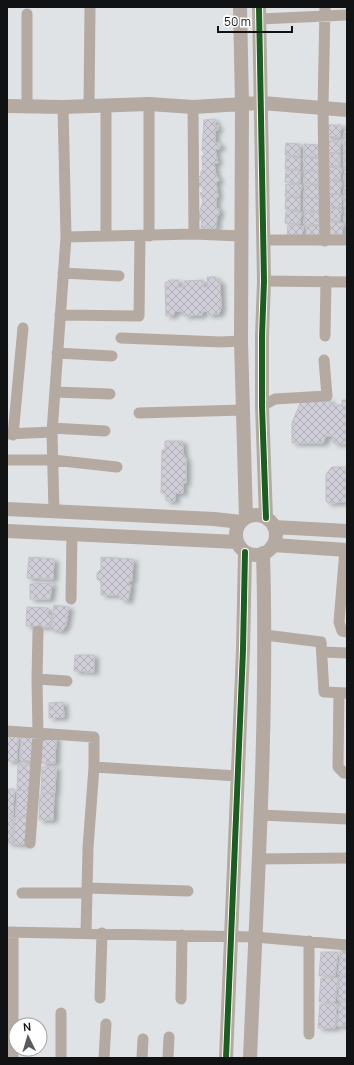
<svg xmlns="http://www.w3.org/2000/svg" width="354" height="1065" font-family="Manrope,sans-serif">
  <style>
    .building { fill: url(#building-cross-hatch); stroke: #c0c1c4; filter: url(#shadow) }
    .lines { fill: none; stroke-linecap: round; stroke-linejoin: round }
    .minor { stroke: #b4aaa1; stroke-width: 11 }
    .tertiary { stroke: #b4aaa1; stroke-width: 14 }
    .cycleway-casing { stroke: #fff; stroke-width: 8 }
    .cycleway { stroke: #1b5e20; stroke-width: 6 }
  </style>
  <defs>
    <pattern id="building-cross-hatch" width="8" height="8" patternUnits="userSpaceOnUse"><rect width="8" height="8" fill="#cfcdd8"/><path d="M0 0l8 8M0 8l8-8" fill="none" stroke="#b1afb8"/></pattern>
    <filter id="shadow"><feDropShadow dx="4.5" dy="2.5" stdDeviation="2" flood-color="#0004"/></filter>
  </defs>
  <rect width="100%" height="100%" fill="#dfe3e6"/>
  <path class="building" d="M215 119V126L218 125V130H215V143H220V149H215L218 163H214L216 176 218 177 219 181 216 182 218 197H216V209H219V215L217 216 216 228H201L202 220 199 219V214L203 201 200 193 203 192V186H199L198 177 201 176V171L203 170 202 156 205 155 202 150 204 120Z
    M326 125H341L340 137 325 136Z
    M345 126H347V138L344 137Z
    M326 140 340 141V153L325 152Z
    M344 141H347V153H344Z
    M286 143 300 144V156L285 155Z
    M304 144 319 145V157L304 156Z
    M326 153 340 154V166L325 165Z
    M344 154 347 155V167L344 166Z
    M286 156 300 158V169H285Z
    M304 157 319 159V170H304Z
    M326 167 341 168 340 180 325 179Z
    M345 168H347V180H344Z
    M286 170 300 171V183L285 182Z
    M305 171 319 172V184L304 183Z
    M326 181 341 182 340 194 325 193Z
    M345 182H347V194H344Z
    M286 184 301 185 300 197 285 196Z
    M305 185 319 186V198L304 197Z
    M327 194 342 195 341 207 326 206Z
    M344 195H347V207H344Z
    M286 197 300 198V210L285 209Z
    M304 198 319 199V211L304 210Z
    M326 208 341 209 340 221 325 220Z
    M345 209H347V221H344Z
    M286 211 301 212 300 224 285 223Z
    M305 212 319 213V225L304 224Z
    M328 222 343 223 342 235 327 234Z
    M288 225 303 226 302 238 287 237Z
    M307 226 321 227V239L306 238Z
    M207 277H216V281H220L221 308 219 314 208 315V311L202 312V315L184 316 183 311H174V315L166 316 165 283 170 280H178V287H184V281L203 280V287H208Z
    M330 400V405H342V400H347V444L333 443V436H326L323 443H292V423L301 401Z
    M165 441H182L184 458H186V483H183V493H175V501H166V493H161L162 450H165Z
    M332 467H347V502L328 503 326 501V474Z
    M29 557 54 559 53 579 27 578Z
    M101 557 133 559 132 581H129V584L131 585 128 601 120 599V595H101V581L97 579V573L101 569Z
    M52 583 50 599H30V584Z
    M54 605 69 607 66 625 62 631 51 629Z
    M27 607 48 608V615H51L50 627 26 626Z
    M75 655H94V672L74 671Z
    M63 702 64 717 49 718V703Z
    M21 734 35 735 34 761 20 760Z
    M7 735 18 736 17 761H7Z
    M42 737H56L55 763H41Z
    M18 764 32 765 31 791 17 790Z
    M42 767H56L55 793H41Z
    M7 789H14L13 815H7Z
    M17 790 31 791 30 817 16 816Z
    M40 794H54L53 820H39Z
    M7 817H13L12 843H7Z
    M15 818H29L27 844H13Z
    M341 950H347V974H338Z
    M321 952H338L335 976H319Z
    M340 976H347V1000H338Z
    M321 978H338L335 1002H319Z
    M340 1002H347V1026H337Z
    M320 1004H337L335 1028H318Z"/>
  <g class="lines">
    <path class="minor" d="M325 7 323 107 325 241
      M27 14V106
      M260 19 347 15
      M106 105V235
      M89 106 90 7
      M193 107 194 234
      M149 236V104
      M66 237 194 234 240 236
      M263 240H347
      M63 273 119 276
      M264 281 347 282
      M60 315 139 316 140 236
      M325 336 326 281
      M121 338 221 342 241 341
      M57 353 112 356
      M55 392 110 394
      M262 406 275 399 327 396 324 360
      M139 413 243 410
      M52 428 105 431
      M7 434 52 432
      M13 435 23 328
      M7 460H53L117 467
      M54 512 52 432 66 237 63 107
      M345 550 339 622 342 631 347 632
      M71 599 72 533
      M265 635 321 642 324 692 347 693
      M322 652 347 653
      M37 679 67 681
      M339 693 338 767 344 773H347
      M7 731 94 737V767L88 848 86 933
      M94 767 238 776
      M261 815 347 819
      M30 843 38 734 37 679 38 631
      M259 859 347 858
      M87 888 188 891
      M22 893H87
      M7 932 255 937 347 945
      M13 932V1058
      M309 941V1034
      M100 998 102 933
      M181 999 182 935
      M61 1013V1058
      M104 1058 106 1024
      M142 1058 143 1039
      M168 1058 169 1037"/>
    <path class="tertiary" d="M240 7 242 104 241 341 246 518
      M259 7 264 281 262 336V406L266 518
      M7 106 63 107 149 104 193 107 262 103 347 110
      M7 509 214 519 241 522
      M236 535a20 20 0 1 1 40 0a20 20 0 1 1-40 0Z
      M274 527 347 531
      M7 531 237 542
      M273 545 347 550
      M226 1058 243 650 245 552
      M250 1058C257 890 268 722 263 553"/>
    <defs>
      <path id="cycleway" d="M259 7 264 281 262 336V406L266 518
        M226 1058 243 650 245 552"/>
    </defs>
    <use href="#cycleway" class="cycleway-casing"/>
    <use href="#cycleway" class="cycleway"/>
  </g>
  <rect width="354" height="1065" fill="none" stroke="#101214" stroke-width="16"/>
  <g transform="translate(28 1037) rotate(355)"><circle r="19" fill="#ffffff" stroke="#9fa0a1"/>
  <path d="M0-3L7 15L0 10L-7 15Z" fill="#585b5e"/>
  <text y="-6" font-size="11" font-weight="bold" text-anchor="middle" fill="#101214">N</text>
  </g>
  <path d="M218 26v6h74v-6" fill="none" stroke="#101214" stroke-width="2"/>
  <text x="224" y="26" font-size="12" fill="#101214" stroke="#ffffff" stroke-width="3" paint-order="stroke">50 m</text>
</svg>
